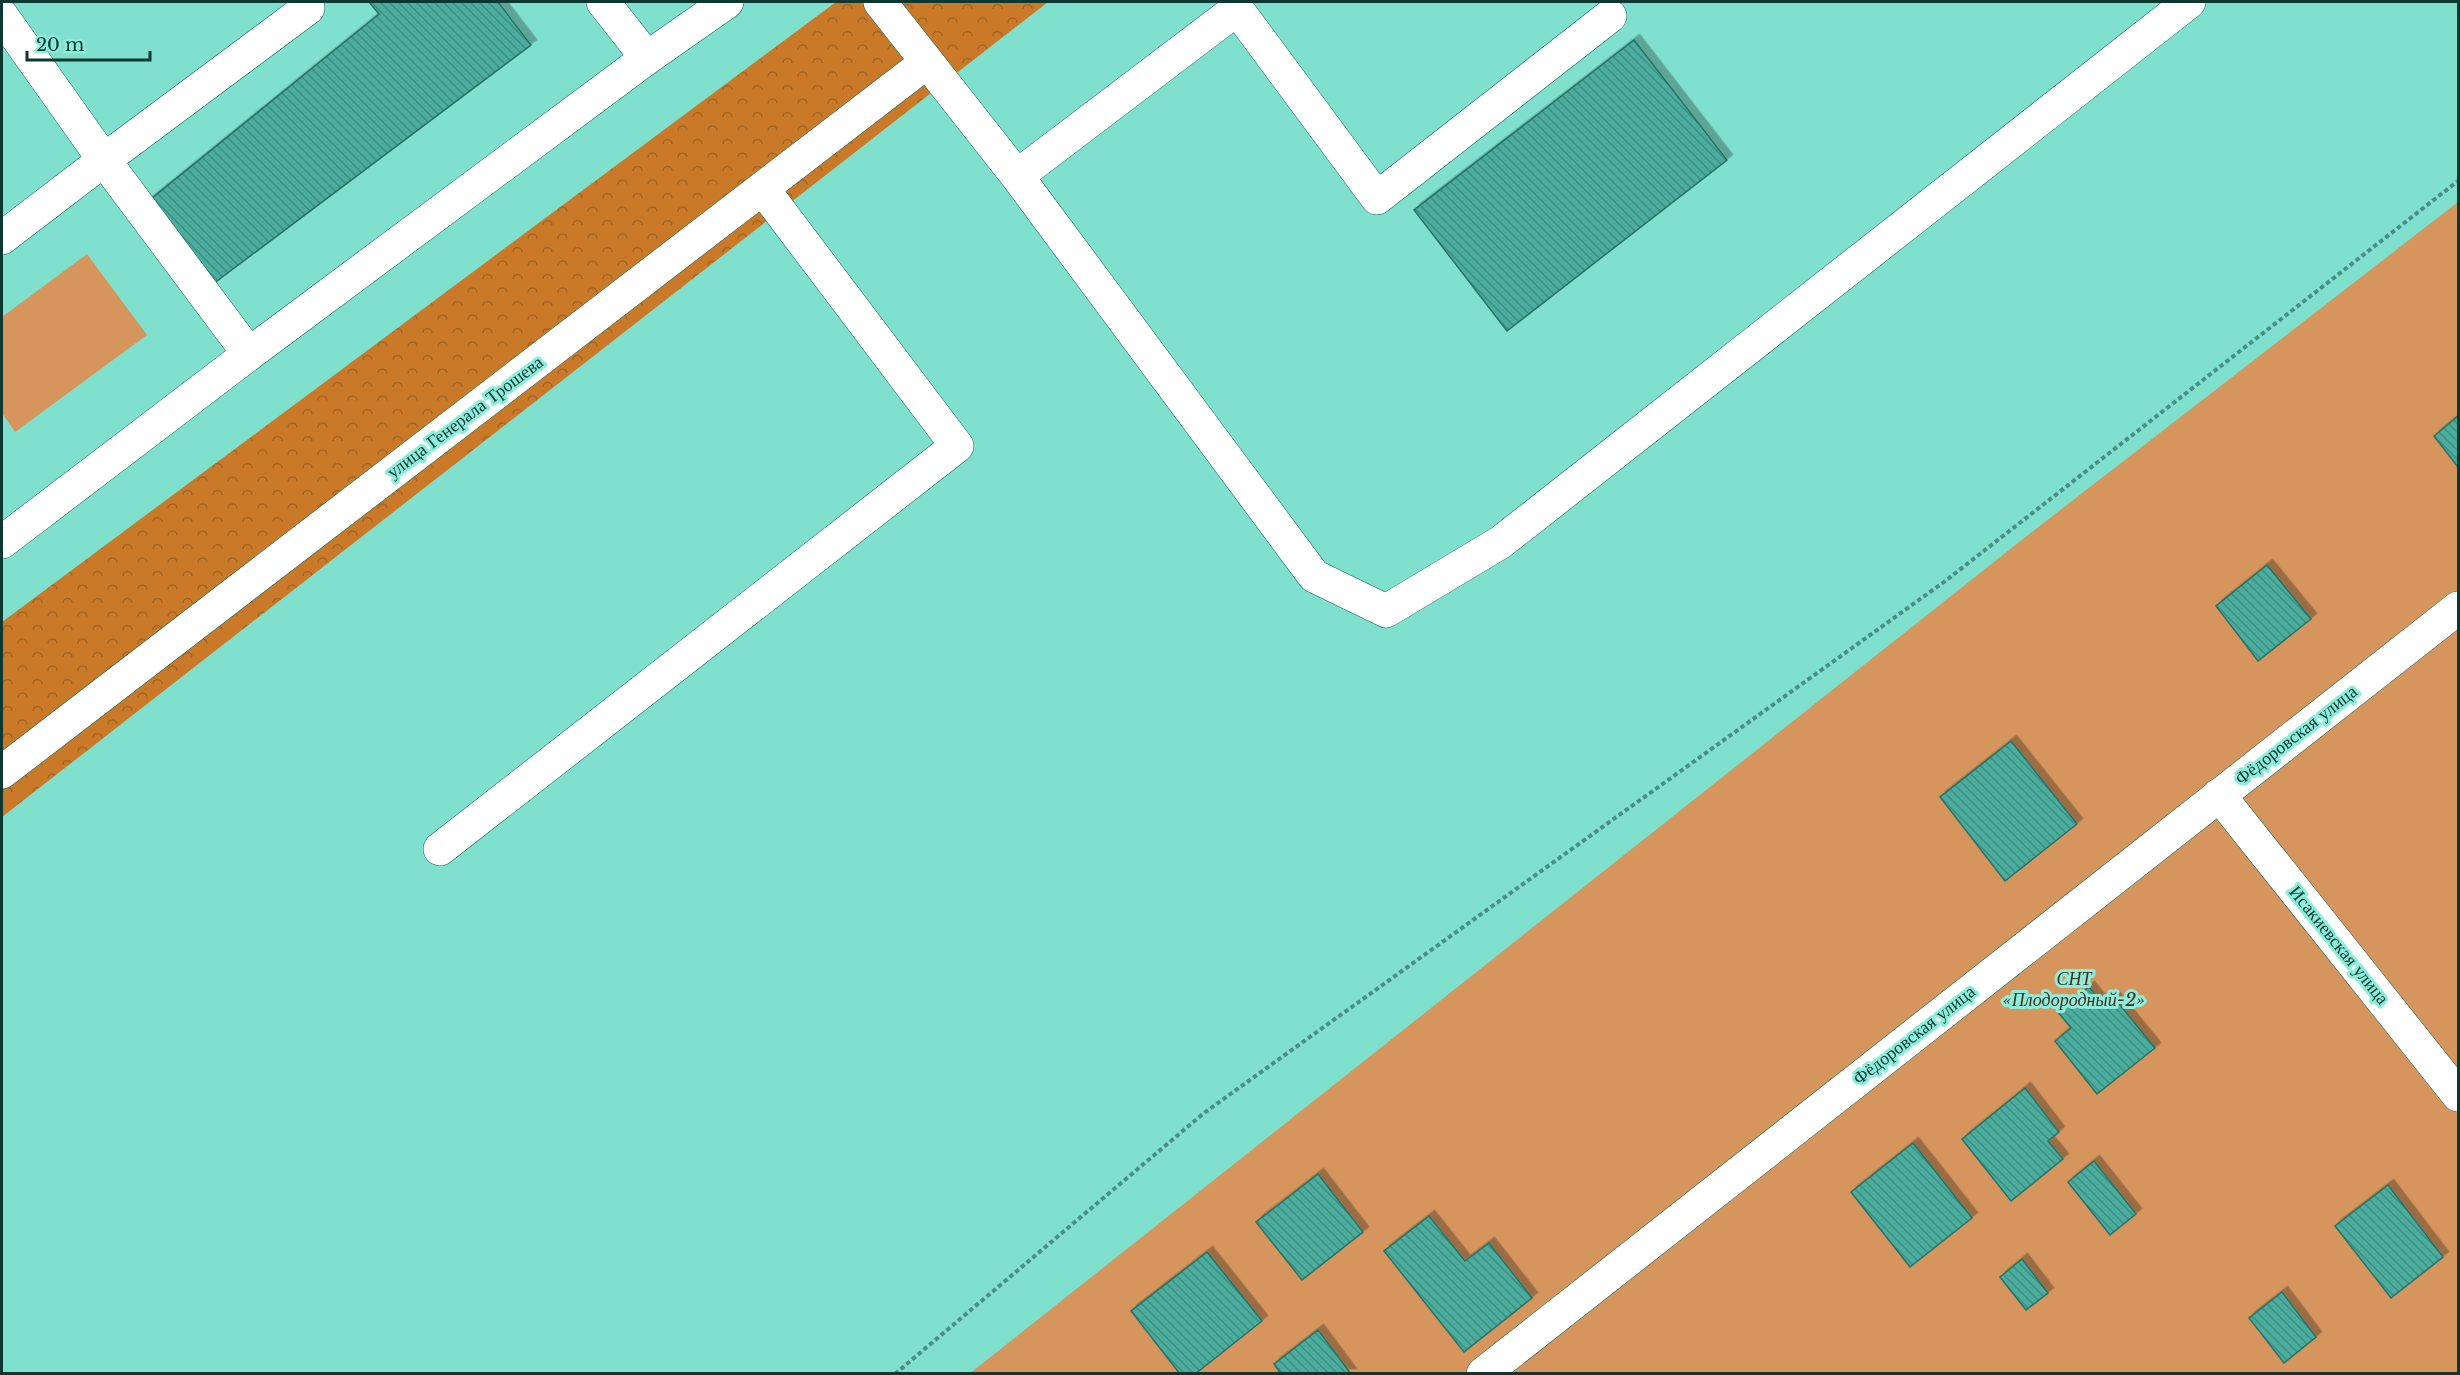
<svg xmlns="http://www.w3.org/2000/svg" width="2460" height="1375" font-family="'Libre Baskerville',serif">
  <style>
    .green { fill: #d5955d }
    .forest { fill: url(#forest-crowns) }
    .building { fill: url(#building-back-hatch); stroke: #267266; stroke-width: 1.5; filter: url(#shadow) }
    .lines { fill: none; stroke-linecap: round; stroke-linejoin: round }
    .minor-casing { stroke: #116257; stroke-width: 34 }
    .path { stroke: #499083; stroke-width: 4; stroke-dasharray: 4.5 3; stroke-linecap: butt }
    .minor { stroke: #fff; stroke-width: 33 }
    .labels { text-anchor: middle; dominant-baseline: central; stroke-width: 6; stroke-linejoin: round; paint-order: stroke }
    .street-label { font-size: 18px; fill: #0d3731; stroke: #8deddb }
    .park-label { font-size: 18px; font-style: italic; fill: #432f1f; stroke: #8deddb }
  </style>
  <defs>
    <pattern id="forest-crowns" width="20" height="18" patternUnits="userSpaceOnUse" patternTransform="scale(1.5)"><rect width="20" height="18" fill="#ca7928"/><path d="M2 6a3 3 0 1 1 6 0M12 15a3 3 0 1 1 6 0" fill="none" stroke="#a26423"/></pattern>
    <pattern id="building-back-hatch" width="6" height="6" patternUnits="userSpaceOnUse" patternTransform="scale(1.5)"><rect width="6" height="6" fill="#4cad9d"/><path d="M-1 5l2 2M0 0l6 6M5-1l2 2" fill="none" stroke="#3e8e81"/></pattern>
    <filter id="shadow"><feDropShadow dx="5.5" dy="-5.5" stdDeviation="0" flood-color="#0004"/></filter>
  </defs>
  <rect width="100%" height="100%" fill="#80e0ce"/>
  <path class="green" d="M2458 202V1373L969 1374 2028 535Z
    M87 254 147 335 15 432 2 413V317Z"/>
  <path class="forest" d="M836 2H1048L2 817V622Z"/>
  <path class="building" d="M369 2H498L531 45 209 287 146 203 379 14Z
    M1634 40 1727 160 1507 331 1414 210Z
    M2458 416V467L2434 436Z
    M2267 565 2311 619 2258 661 2216 606Z
    M2011 741 2077 824 2005 881 1940 797Z
    M2089 987 2102 1003 2112 995 2155 1048 2097 1094 2055 1041 2071 1028 2058 1012Z
    M2025 1088 2059 1132 2048 1141 2063 1159 2011 1201 1962 1139Z
    M1913 1143 1972 1218 1910 1267 1851 1192Z
    M2094 1161 2136 1214 2110 1235 2068 1182Z
    M1318 1174 1363 1232 1302 1280 1256 1222Z
    M2388 1185 2443 1257 2391 1298 2335 1226Z
    M1429 1216 1465 1261 1489 1243 1532 1298 1464 1352 1384 1251Z
    M1207 1252 1262 1321 1195 1374H1180L1131 1311Z
    M2022 1259 2048 1293 2026 1310 2000 1277Z
    M2282 1292 2316 1337 2284 1363 2249 1318Z
    M1318 1330 1351 1374H1281L1274 1364Z"/>
  <g class="lines">
    <defs>
      <path id="minor" d="M303 2 308 8 104 160 249 354 647 58 727 2
        M603 2 647 58
        M880 2 1017 176 1314 576 1386 611 1501 542 2189 2
        M2 16 104 160 2 238
        M1017 176 1237 9 1377 198 1610 16
        M2 542 249 354
        M2 772 927 62
        M2219 795 2458 1095
        M440 849 957 446 763 189
        M1483 1374 2458 608"/>
    </defs>
    <use href="#minor" class="minor-casing"/>
    <path class="path" d="M895 1374 1204 1113 1944 582 2458 181"/>
    <use href="#minor" class="minor"/>
  </g>
  <g class="labels">
    <g class="street-label">
      <text transform="translate(465 417) rotate(-37)">улица Генерала Трошева</text>
      <text transform="translate(2296 735) rotate(-38)">Фёдоровская улица</text>
      <text transform="translate(2339 945) rotate(51)">Исакиевская улица</text>
      <text transform="translate(1914 1035) rotate(-38)">Фёдоровская улица</text>
    </g>
    <g class="park-label">
      <text x="2074" y="979">СНТ<tspan x="2074" dy="21">«Плодородный-2»</tspan></text>
    </g>
  </g>
  <rect width="2460" height="1375" fill="none" stroke="#0d3731" stroke-width="6"/>
  <path d="M27 51v9h123v-9" fill="none" stroke="#0d3731" stroke-width="3"/>
  <text x="36" y="51" font-size="18" fill="#0d3731" stroke="#8deddb" stroke-width="4.5" paint-order="stroke">20 m</text>
</svg>
